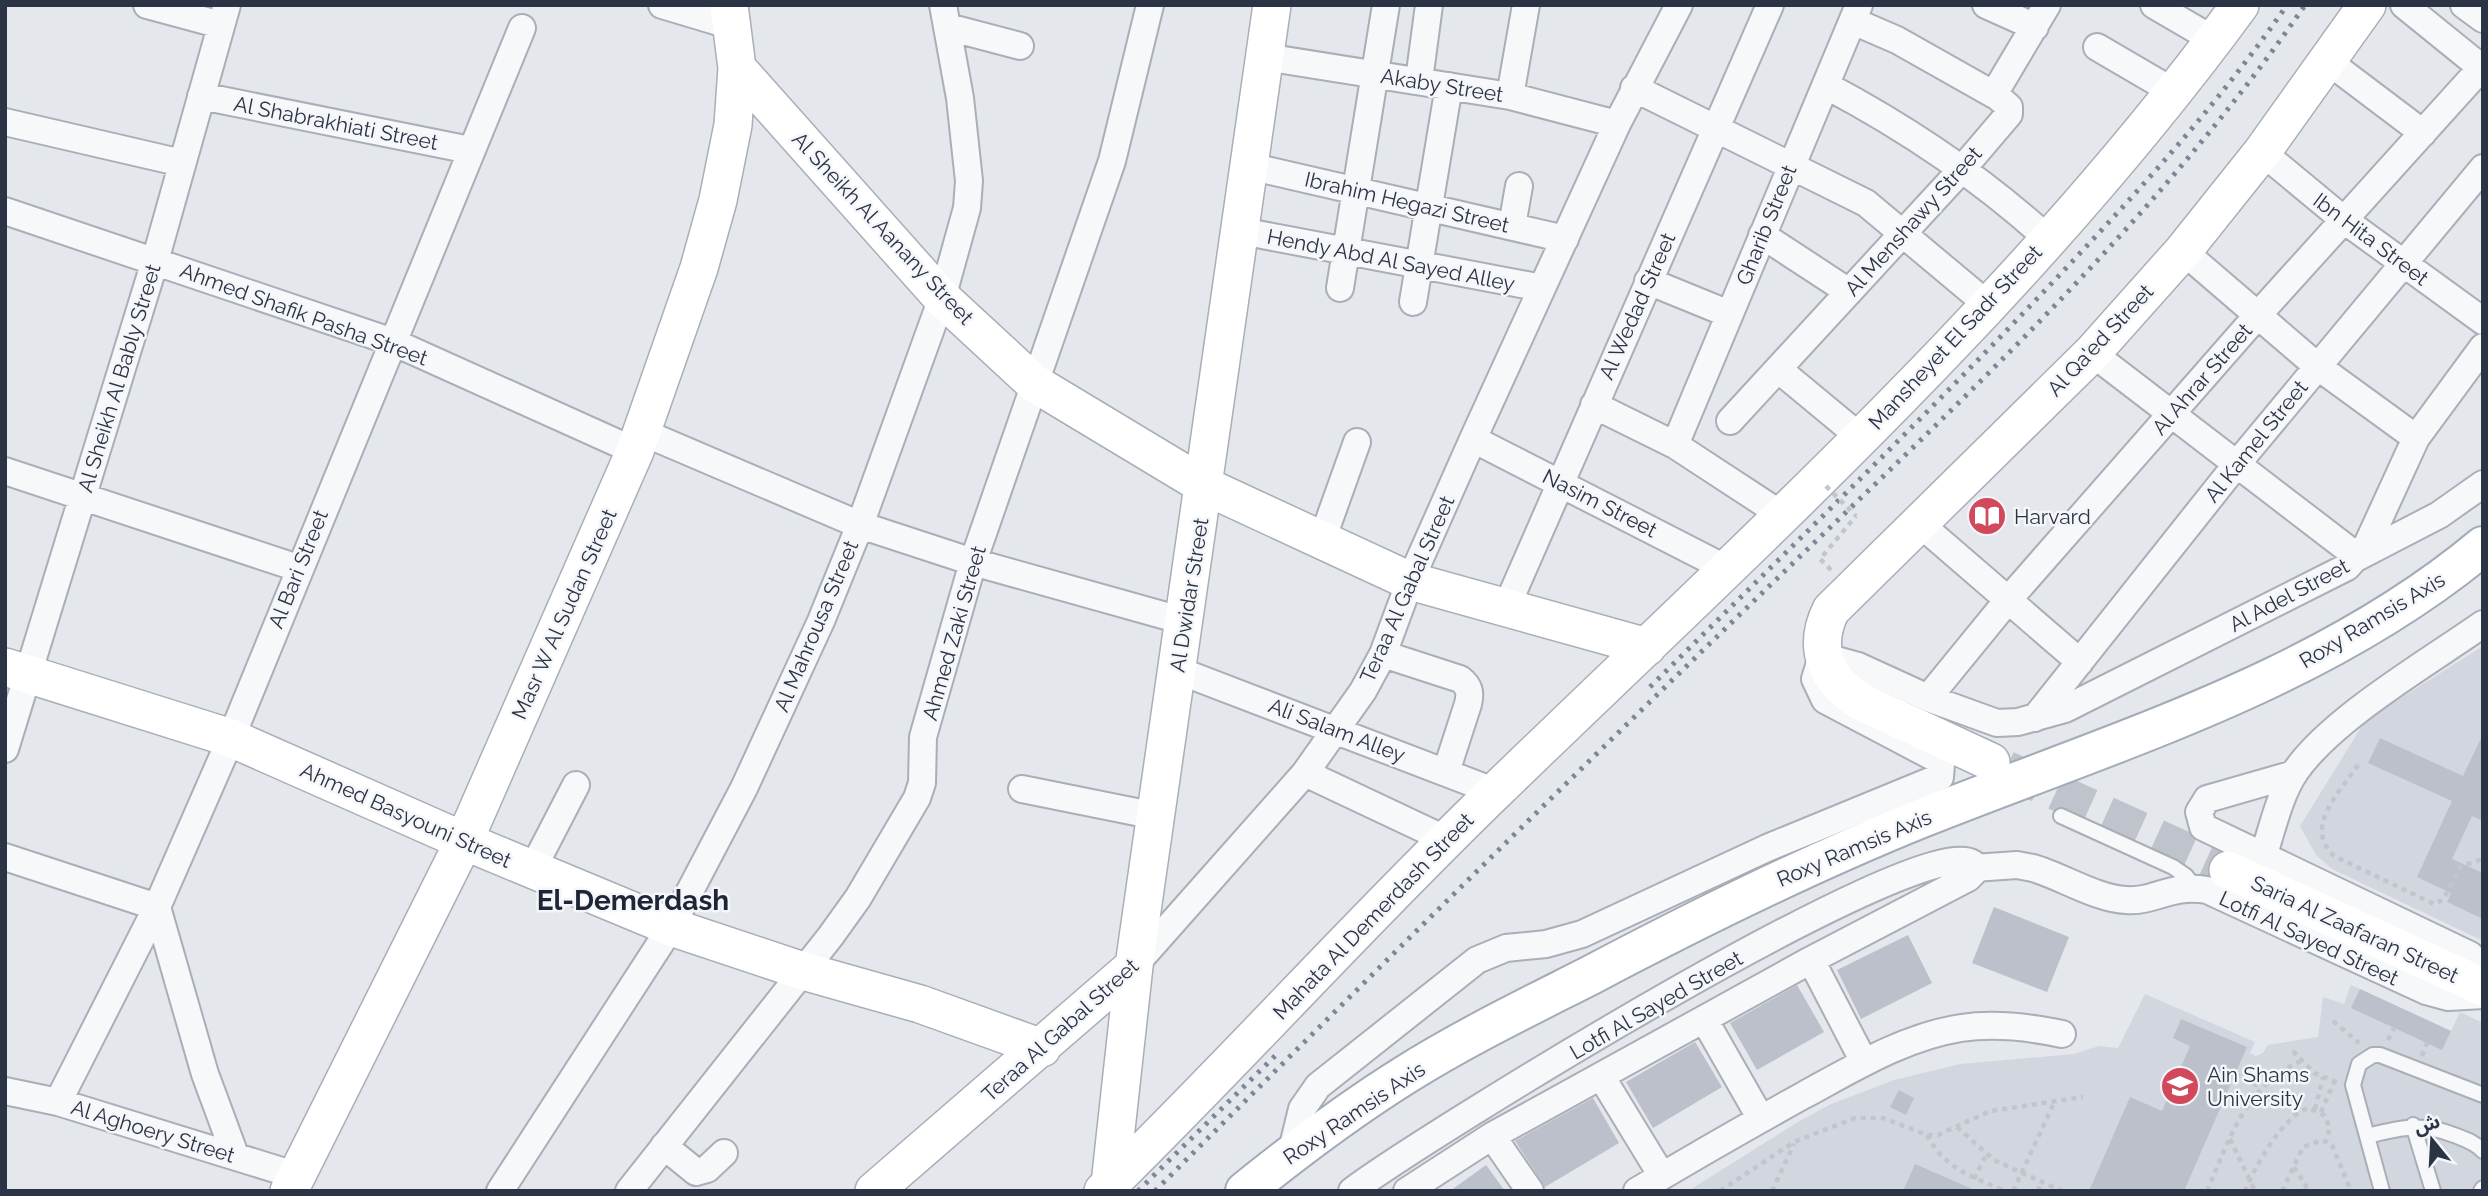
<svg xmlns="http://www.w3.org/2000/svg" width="2488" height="1196" font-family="Raleway,'Noto Sans Arabic',sans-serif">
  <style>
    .built { fill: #d2d6de }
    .building { fill: #bbc0ca }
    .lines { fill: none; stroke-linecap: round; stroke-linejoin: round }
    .secondary-tunnel { stroke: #bfc3cb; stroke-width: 37; stroke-dasharray: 37 18; stroke-linecap: butt }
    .lane-casing { stroke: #a9aeb7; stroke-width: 18 }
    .street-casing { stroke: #a9aeb7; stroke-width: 30 }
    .secondary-casing { stroke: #a9aeb7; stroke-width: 40 }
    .primary-casing { stroke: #a3abb8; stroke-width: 42 }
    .path { stroke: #c2c5cb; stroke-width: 4.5; stroke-dasharray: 5 5; stroke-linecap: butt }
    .lane { stroke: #f7f8fa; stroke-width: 14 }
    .street { stroke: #f7f8fa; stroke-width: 26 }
    .secondary { stroke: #fff; stroke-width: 37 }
    .primary { stroke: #fff; stroke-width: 38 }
    .rail { stroke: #7d8696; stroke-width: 5; stroke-dasharray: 3.5 7; stroke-linecap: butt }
    .path-bridge { stroke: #c2c5cb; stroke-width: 4.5; stroke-dasharray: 5 5; stroke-linecap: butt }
    .labels { text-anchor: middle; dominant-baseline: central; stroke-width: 5; stroke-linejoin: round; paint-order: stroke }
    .street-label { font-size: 21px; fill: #2b3445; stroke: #f4f6f9 }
    .poi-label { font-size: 21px; fill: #2b3445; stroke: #f4f6f9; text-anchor: start }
    .district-label { font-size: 28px; font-weight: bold; fill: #1d2536; stroke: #f4f6f9 }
  </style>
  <rect width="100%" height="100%" fill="#e4e7ec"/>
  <path class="built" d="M2483 646V941L2332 869 2316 855 2300 826 2365 721Z
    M2351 985 2451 1031 2460 1012 2483 1023V1191H1688L1798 1122 1829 1105 1894 1080 1960 1064 2074 1054 2099 1046 2118 1048 2145 994 2255 1042 2250 1053 2256 1056 2263 1053 2268 1045 2318 1037 2323 997 2344 1004Z"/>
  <path class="building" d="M2483 734V821L2472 816 2452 859 2483 873V919L2447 902 2451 893 2417 877 2452 801 2368 763 2380 738 2463 776Z
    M1994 907 2069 937 2047 992 1972 963Z
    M1908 935 1932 983 1861 1019 1837 970Z
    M1797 985 1824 1032 1757 1070 1730 1023Z
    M2360 989 2451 1031 2442 1050 2351 1008Z
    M2181 1019 2247 1047 2184 1191H2089L2130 1097 2162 1111 2190 1046 2173 1038Z
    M1695 1042 1722 1087 1653 1128 1626 1082Z
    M1899 1090 1914 1098 1906 1115 1890 1107Z
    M1593 1098 1619 1143 1545 1187 1515 1141Z
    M1915 1164 1977 1191H1903Z
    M1486 1165 1505 1191H1450Z"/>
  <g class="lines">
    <path class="secondary-tunnel" d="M2006 769 2228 870"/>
    <defs>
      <path id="lane" d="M2061 816 2173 867 2186 876 2195 888
        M2413 1125 2433 1191
        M2367 1136C2400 1128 2422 1122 2454 1135 2464 1139 2475 1142 2483 1151
        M2382 1191 2353 1085 2359 1064 2373 1055H2380L2483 1095
        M2481 1191 2483 1188"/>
      <path id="street" d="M147 5 221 25
        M662 5 732 26
        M1986 5 2035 27
        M2154 5 2214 40
        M2404 5 2483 69
        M2464 5 2483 19
        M1853 21 1897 40 1998 97
        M948 27 1020 46
        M2097 47 2174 92
        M1265 57 1510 96 1617 124
        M2329 62 2423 133
        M1419 80 1429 5
        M1827 86C1908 129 1980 177 2048 239
        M1634 88 1866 203 1988 305
        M201 96 470 150
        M1510 96 1526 5
        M5 122 182 163
        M2262 152 2344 220 2483 321
        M1249 166 1565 239
        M5 211 393 342 635 451
        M1512 226 1519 186
        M1241 231 1542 288
        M1762 235 1849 292
        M2183 251 2317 366 2416 438
        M1648 281 1729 314
        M1340 288 1386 5
        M1413 302 1449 86
        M2092 353 2358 557 2439 515 2483 484
        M1778 369 1860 437
        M1594 405 1675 445 1782 515
        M1730 421 1963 168 2009 114V107L1998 97 1997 89 2047 5
        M642 432 860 525 973 562 1184 621
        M1473 439 1727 569
        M1675 445 1859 5
        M5 471 298 568
        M1919 523 2080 662
        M1322 540 1357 442
        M1506 608 1770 5
        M1383 654 1460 679C1469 686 1471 692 1468 704L1446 772
        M1177 670 1496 792
        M1928 698 2008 600 2257 316 2483 66
        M2035 718 2236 465 2483 168
        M5 749 155 261 227 5
        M1305 773 1447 840
        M2294 774 2207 799 2199 812 2203 827 2470 955 2483 969
        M1022 789 1156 816
        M5 857 157 907 205 1074 235 1155
        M2263 857C2272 830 2279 796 2295 772 2331 719 2429 662 2483 624
        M1974 868 2017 865 2033 868C2061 876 2097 899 2126 900 2156 902 2169 884 2207 890L2426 991 2448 997 2483 995
        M532 870 576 785
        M1811 960 1864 1062
        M1134 966 1305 773 1363 691 1383 654 1410 581 1473 439 1617 124 1679 5
        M1704 1019 1761 1119
        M1601 1076 1662 1176
        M5 1091 58 1102 298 1176
        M58 1102 157 907 231 738 522 28
        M1492 1136 1530 1191
        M664 1146 696 1172 707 1169 724 1153
        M1291 1154 1302 1109 1318 1086 1477 960 1506 948 1546 944 1582 934 1767 848 1940 777 1941 764 1935 758 1825 700 1815 679 1822 656 1858 666 1928 698 1997 723 2018 722 2065 709 2347 567 2367 545 2416 438 2483 347
        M500 1191 671 927 744 788 821 621 860 525 942 298 967 208 969 181 960 98 943 5
        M629 1191 830 937 858 898 917 798 922 783 923 737 973 562 1112 161 1150 5
        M1352 1191C1418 1141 1919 830 1972 863L1974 872 1968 878 1811 960 1492 1136 1407 1191
        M1637 1191C1692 1158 1748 1126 1804 1095 1854 1068 1904 1037 1961 1028 1995 1023 2029 1027 2062 1034"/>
      <path id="secondary" d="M737 68 942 298 1034 383 1205 486 1410 581 1647 647
        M5 667 231 738 464 841 671 927 803 971 920 1004 1042 1048
        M1991 762 1862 702C1826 681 1812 648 1831 610L2092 353 2183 251 2262 152 2367 5
        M2228 870 2483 987
        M1110 1184 1134 966 1272 5
        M289 1191 464 841 635 451 699 268 718 200 733 125 737 68 729 5
        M874 1191 1134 966
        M1103 1191C1237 1060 1362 920 1497 790 1755 540 2027 296 2240 5"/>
      <path id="primary" d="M1245 1191C1296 1150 1349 1110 1405 1075 1464 1038 1528 1007 1591 975 1699 918 1808 864 1922 818 2115 741 2321 681 2483 546"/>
    </defs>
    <use href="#lane" class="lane-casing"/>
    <use href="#street" class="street-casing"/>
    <use href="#secondary" class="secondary-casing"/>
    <use href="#primary" class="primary-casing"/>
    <path class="path" d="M1831 570 1820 559 1856 516
      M2358 765C2339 794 2303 826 2334 856L2434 904 2443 900 2461 866 2483 859
      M2333 1021 2359 1043
      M2388 1040 2394 1028
      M2293 1051 2314 1073 2339 1083
      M2422 1056 2427 1043
      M2235 1074 2260 1087
      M2315 1109 2323 1077
      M2321 1112 2334 1082
      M1957 1127 1994 1160 2062 1191
      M1927 1135C1944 1168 1972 1177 2005 1191
      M2230 1139 2255 1191
      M2294 1167 2309 1191
      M1974 1179 1986 1155
      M1720 1191 1794 1142 1855 1118H1883L1927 1135H1938L1990 1111 2083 1097
      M1772 1191 1794 1144
      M2013 1191 2054 1103
      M2038 1191 2041 1182
      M2207 1191C2230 1138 2245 1086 2301 1061
      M2245 1191C2254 1168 2285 1113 2309 1108L2324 1115 2330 1128 2326 1141
      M2282 1191 2303 1147 2322 1140 2332 1145 2351 1191"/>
    <use href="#lane" class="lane"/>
    <use href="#street" class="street"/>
    <use href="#secondary" class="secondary"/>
    <use href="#primary" class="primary"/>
    <path class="rail" d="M1650 687C1785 553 1921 421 2052 283 2135 195 2218 105 2287 5
      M1138 1191 1276 1055
      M1155 1191C1355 991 1556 792 1759 596 1951 410 2153 226 2305 5"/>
    <path class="path-bridge" d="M1826 486 1856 516"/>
  </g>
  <defs>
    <symbol id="library-disc" viewBox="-11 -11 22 22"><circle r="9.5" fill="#d1495b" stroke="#f4f6f9"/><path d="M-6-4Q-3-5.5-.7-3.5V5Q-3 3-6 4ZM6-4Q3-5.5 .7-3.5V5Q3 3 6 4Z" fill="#fff"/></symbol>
    <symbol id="university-disc" viewBox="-11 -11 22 22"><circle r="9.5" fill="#d1495b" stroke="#f4f6f9"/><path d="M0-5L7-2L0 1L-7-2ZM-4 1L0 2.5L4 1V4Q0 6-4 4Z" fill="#fff"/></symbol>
  </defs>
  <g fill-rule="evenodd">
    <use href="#library-disc" x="1965" y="494" width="44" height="44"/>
    <use href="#university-disc" x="2158" y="1064" width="44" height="44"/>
  </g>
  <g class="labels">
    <g class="street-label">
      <text transform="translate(1442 85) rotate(9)">Akaby Street</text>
      <text transform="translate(336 123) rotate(11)">Al Shabrakhiati Street</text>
      <text transform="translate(1407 202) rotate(13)">Ibrahim Hegazi Street</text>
      <text transform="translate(1913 221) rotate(-48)">Al Menshawy Street</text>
      <text transform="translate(1766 225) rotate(-68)">Gharib Street</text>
      <text transform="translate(883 228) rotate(47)">Al Sheikh Al Aanany Street</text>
      <text transform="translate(2371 239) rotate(37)">Ibn Hita Street</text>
      <text transform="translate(1391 260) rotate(11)">Hendy Abd Al Sayed Alley</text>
      <text transform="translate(1637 306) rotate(-66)">Al Wedad Street</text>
      <text transform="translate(304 314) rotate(20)">Ahmed Shafik Pasha Street</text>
      <text transform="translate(1955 337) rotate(-47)">Mansheyet El Sadr Street</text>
      <text transform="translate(2100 340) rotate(-47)">Al Qa'ed Street</text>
      <text transform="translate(119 378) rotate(-73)">Al Sheikh Al Bably Street</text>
      <text transform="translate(2202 379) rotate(-49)">Al Ahrar Street</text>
      <text transform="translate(2256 441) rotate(-51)">Al Kamel Street</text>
      <text transform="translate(1600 503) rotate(27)">Nasim Street</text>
      <text transform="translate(298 569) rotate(-68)">Al Bari Street</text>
      <text transform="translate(1407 589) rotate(-66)">Teraa Al Gabal Street</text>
      <text transform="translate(1189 595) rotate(-81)">Al Dwidar Street</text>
      <text transform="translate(2289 595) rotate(-28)">Al Adel Street</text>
      <text transform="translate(564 614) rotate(-66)">Masr W Al Sudan Street</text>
      <text transform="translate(2372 620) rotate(-31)">Roxy Ramsis Axis</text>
      <text transform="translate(816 626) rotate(-67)">Al Mahrousa Street</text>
      <text transform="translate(954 633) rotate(-74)">Ahmed Zaki Street</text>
      <text transform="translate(1337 730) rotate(21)">Ali Salam Alley</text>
      <text transform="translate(406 815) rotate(24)">Ahmed Basyouni Street</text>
      <text transform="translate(1854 848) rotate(-23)">Roxy Ramsis Axis</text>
      <text transform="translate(1373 916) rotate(-46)">Mahata Al Demerdash Street</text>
      <text transform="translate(2355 929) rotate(25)">Saria Al Zaafaran Street</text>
      <text transform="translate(2309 938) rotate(25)">Lotfi Al Sayed Street</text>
      <text transform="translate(1656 1005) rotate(-30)">Lotfi Al Sayed Street</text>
      <text transform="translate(1060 1030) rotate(-42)">Teraa Al Gabal Street</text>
      <text transform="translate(1354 1113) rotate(-34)">Roxy Ramsis Axis</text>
      <text transform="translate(153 1131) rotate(17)">Al Aghoery Street</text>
    </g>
    <g class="poi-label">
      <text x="2014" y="516">Harvard</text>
      <text x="2207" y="1074">Ain Shams<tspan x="2207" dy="24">University</tspan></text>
    </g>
    <g class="district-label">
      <text x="633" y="900">El-Demerdash</text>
    </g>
  </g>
  <rect width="2488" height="1196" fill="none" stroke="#2b3445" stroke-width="14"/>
  <g transform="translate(2432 1140) rotate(342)" stroke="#f4f6f9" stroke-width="5" paint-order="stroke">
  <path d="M0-5L12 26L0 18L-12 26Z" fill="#2b3445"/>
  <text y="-10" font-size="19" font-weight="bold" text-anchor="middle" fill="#2b3445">ش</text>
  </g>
</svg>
